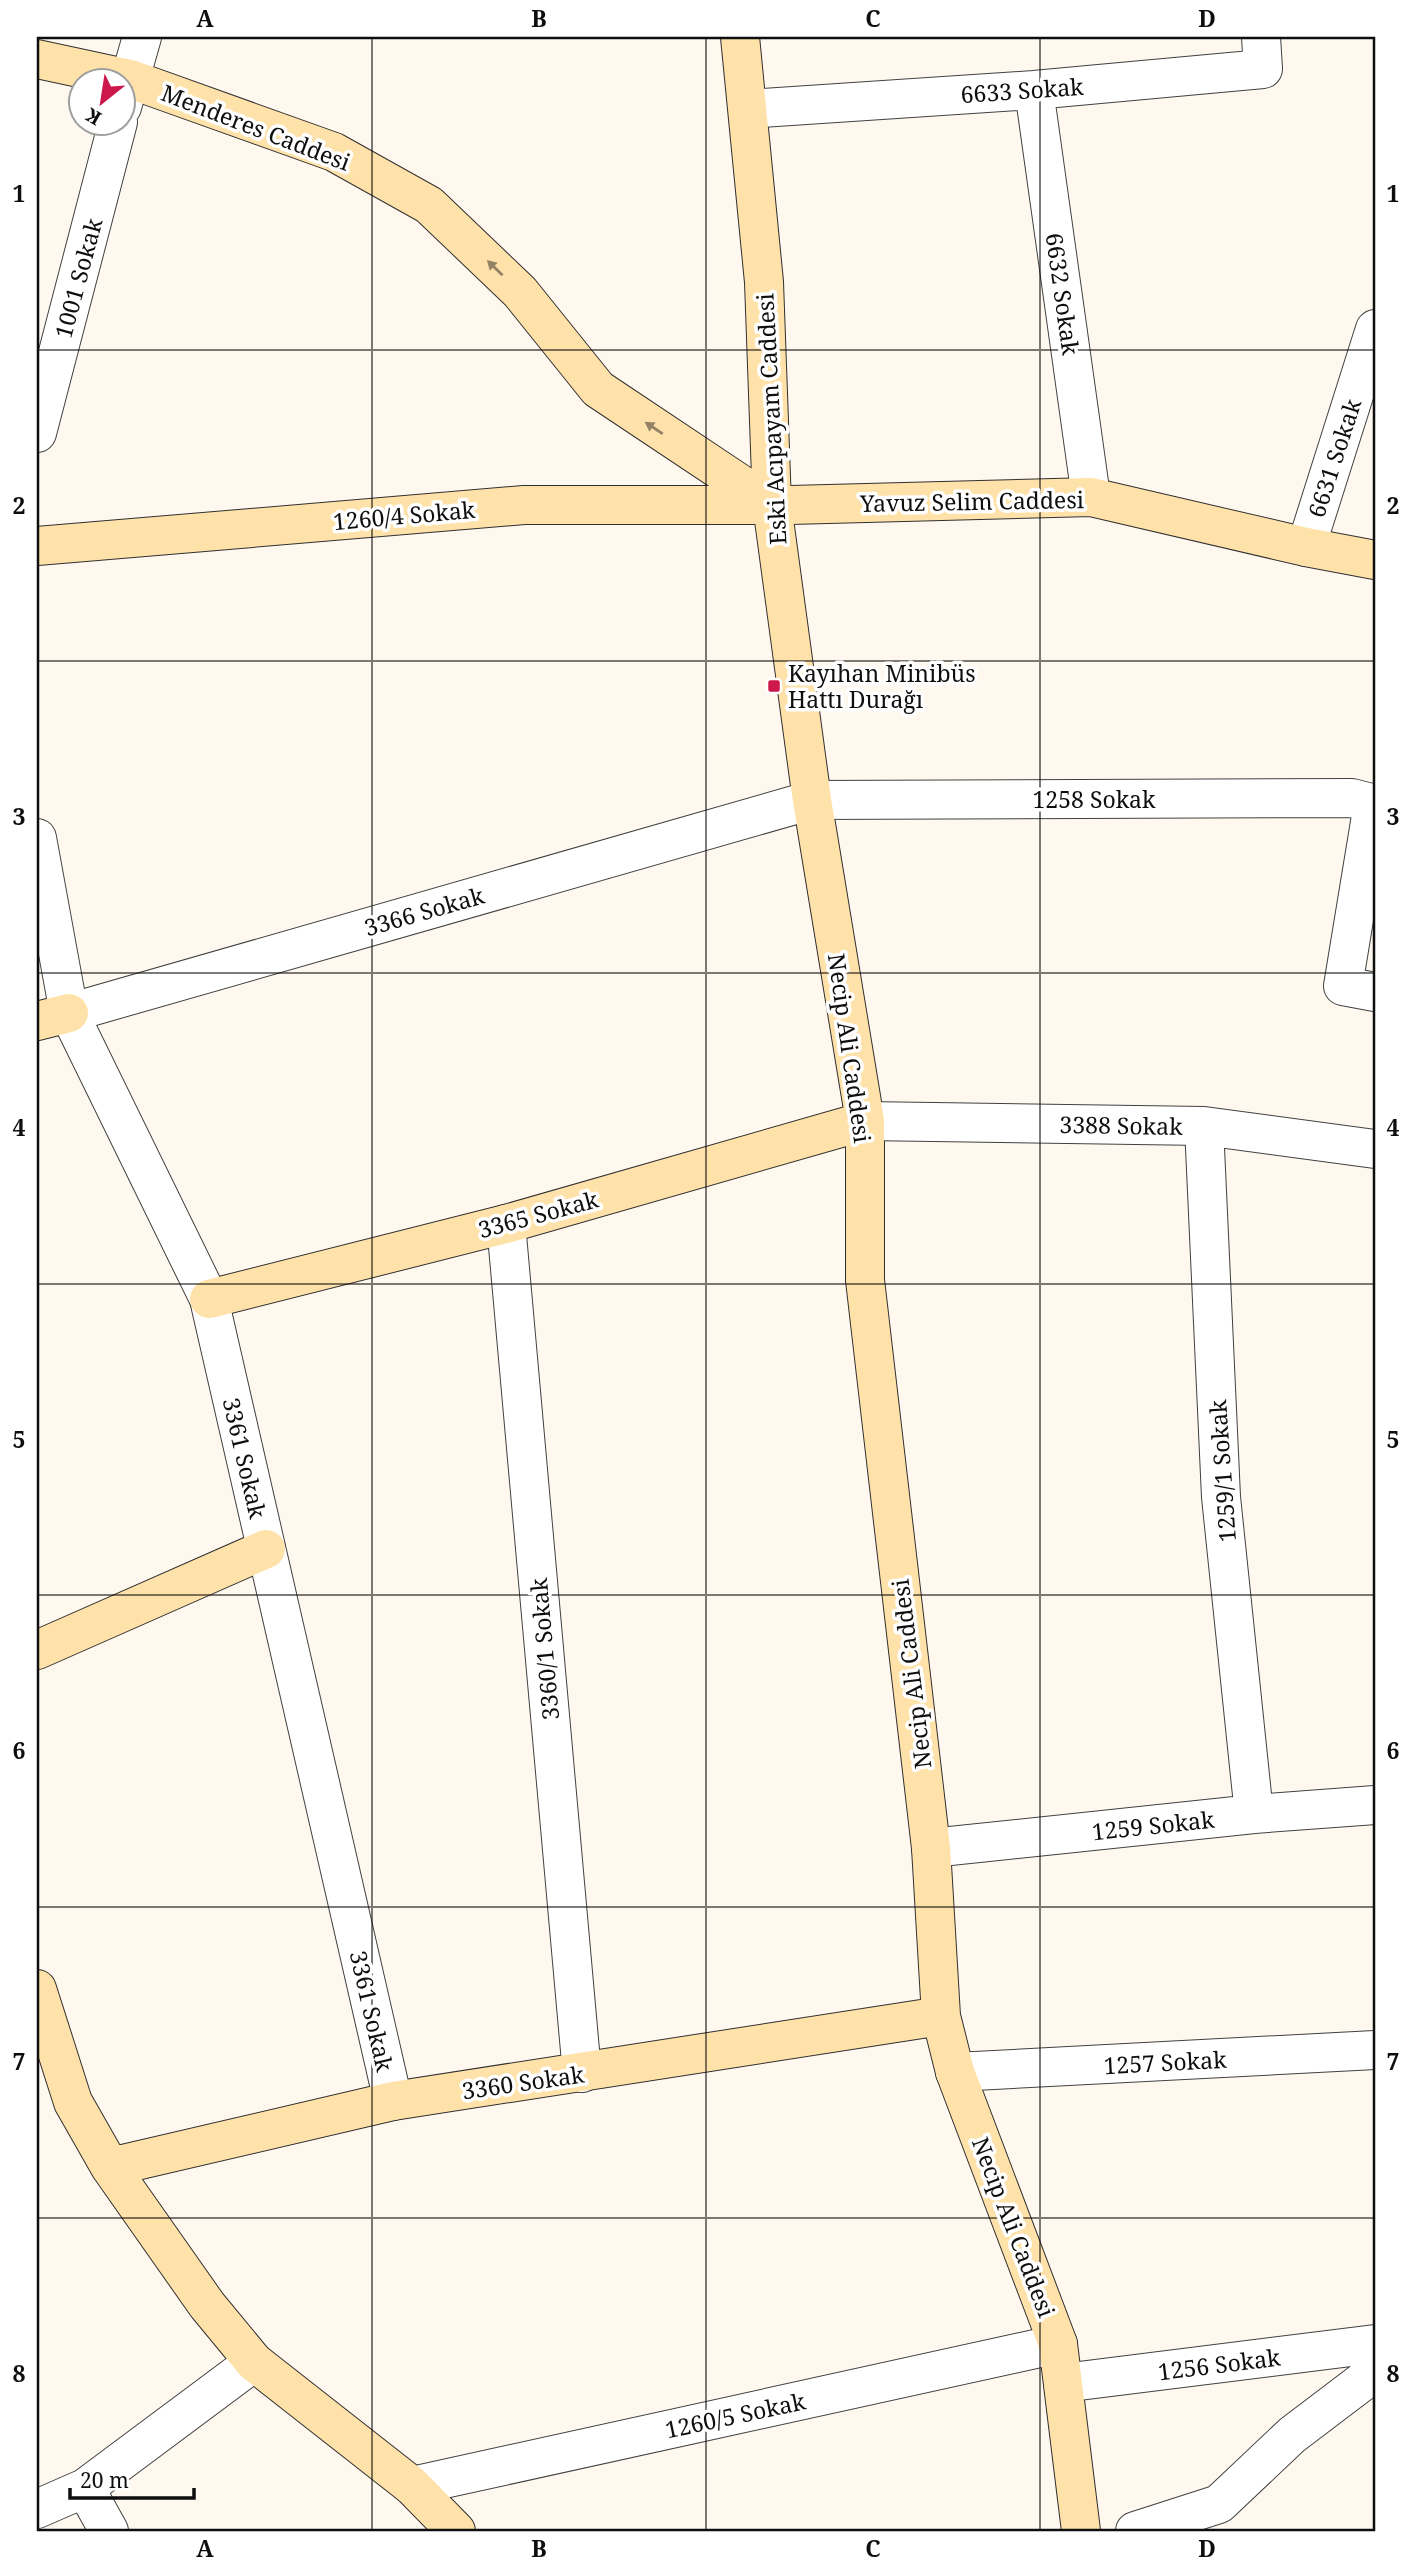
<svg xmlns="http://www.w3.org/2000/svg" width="1412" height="2568" font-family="'Noto Serif',serif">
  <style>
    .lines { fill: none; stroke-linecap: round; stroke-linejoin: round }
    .street-casing { stroke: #414141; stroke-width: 40 }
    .secondary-casing { stroke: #303030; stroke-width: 40 }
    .street { stroke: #fff; stroke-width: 38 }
    .secondary { stroke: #ffe2aa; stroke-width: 38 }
    .oneway { fill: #938364 }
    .grid { fill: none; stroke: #0e0e0e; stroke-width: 2; stroke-opacity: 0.55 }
    .poi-dot { fill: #cc184a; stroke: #fff; stroke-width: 2.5 }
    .labels { text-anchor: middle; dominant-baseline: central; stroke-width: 7; stroke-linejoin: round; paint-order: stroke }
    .street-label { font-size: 23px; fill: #0e0e0e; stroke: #fff }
    .poi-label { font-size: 23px; fill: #0e0e0e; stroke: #fff; text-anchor: start }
    .neatline { fill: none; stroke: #0e0e0e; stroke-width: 2.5 }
    .grid-label { font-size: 23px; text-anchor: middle; font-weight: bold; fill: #0e0e0e }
  </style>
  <rect width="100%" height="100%" fill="#fff8ef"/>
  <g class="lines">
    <defs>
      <path id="street" d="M1034 90 1091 497
        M122 107 142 37
        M748 109 1034 90 1263 69 1261 37
        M37 433 118 122
        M1306 547 1375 329
        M1373 804 1343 986 1375 992
        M37 838 69 1013 209 1299 393 2101
        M69 1013 812 800 1352 798 1375 804
        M865 1121 1204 1126 1375 1149
        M1204 1126 1221 1497 1254 1814
        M506 1224 582 2073
        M931 1848 1254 1814 1375 1805
        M955 2072 1375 2050
        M1063 2383 1375 2344
        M412 2486 1058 2344
        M85 2488 109 2531
        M37 2509 85 2488 254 2362
        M1135 2531 1219 2504 1292 2435 1375 2372"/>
      <path id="secondary" d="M740 37 764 282 772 505 812 800 865 1121V1280L931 1848 941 2016 955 2072 1058 2344 1081 2531
        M37 59 130 79 334 152 429 205 520 292 598 389 772 505
        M37 546 524 505H790L1091 497 1306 547 1375 560
        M37 1021 69 1013
        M209 1299 506 1224 865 1121
        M37 1650 266 1549
        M37 1989 73 2102 110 2167 207 2305 254 2362 412 2486 456 2531
        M110 2167 393 2101 941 2016"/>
    </defs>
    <use href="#street" class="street-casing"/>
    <use href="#secondary" class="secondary-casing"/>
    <use href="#street" class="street"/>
    <use href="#secondary" class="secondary"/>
  </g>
  <defs><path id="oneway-solid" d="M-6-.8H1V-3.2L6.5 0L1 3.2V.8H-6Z" transform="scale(1.75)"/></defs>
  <g class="oneway">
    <use href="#oneway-solid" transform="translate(495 268) rotate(-136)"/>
    <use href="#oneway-solid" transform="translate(654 428) rotate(-146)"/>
  </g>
  <path class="grid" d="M372 37V2531M706 37V2531M1040 37V2531M37 350H1375M37 661H1375M37 973H1375M37 1284H1375M37 1595H1375M37 1907H1375M37 2218H1375"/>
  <rect class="poi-dot" x="767" y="679" width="14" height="14" rx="3.5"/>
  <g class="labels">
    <g class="street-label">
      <text transform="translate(1022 90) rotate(-4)">6633 Sokak</text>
      <text transform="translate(256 127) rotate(21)">Menderes Caddesi</text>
      <text transform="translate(78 278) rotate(-75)">1001 Sokak</text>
      <text transform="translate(1063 294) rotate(82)">6632 Sokak</text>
      <text transform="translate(771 419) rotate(-93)">Eski Acıpayam Caddesi</text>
      <text transform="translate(1334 458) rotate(-72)">6631 Sokak</text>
      <text transform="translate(972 501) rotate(-1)">Yavuz Selim Caddesi</text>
      <text transform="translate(404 515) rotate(-5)">1260/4 Sokak</text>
      <text x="1094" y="799">1258 Sokak</text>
      <text transform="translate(424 911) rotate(-16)">3366 Sokak</text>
      <text transform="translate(850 1048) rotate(82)">Necip Ali Caddesi</text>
      <text transform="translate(1121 1125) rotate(1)">3388 Sokak</text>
      <text transform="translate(538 1214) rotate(-15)">3365 Sokak</text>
      <text transform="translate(245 1458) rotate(77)">3361 Sokak</text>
      <text transform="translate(1222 1471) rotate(-94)">1259/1 Sokak</text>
      <text transform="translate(544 1649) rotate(-95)">3360/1 Sokak</text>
      <text transform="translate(911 1674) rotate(-97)">Necip Ali Caddesi</text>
      <text transform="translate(1153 1825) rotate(-6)">1259 Sokak</text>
      <text transform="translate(372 2011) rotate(77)">3361 Sokak</text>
      <text transform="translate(1165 2062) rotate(-3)">1257 Sokak</text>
      <text transform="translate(523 2082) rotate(-8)">3360 Sokak</text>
      <text transform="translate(1014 2227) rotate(69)">Necip Ali Caddesi</text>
      <text transform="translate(1219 2364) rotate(-7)">1256 Sokak</text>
      <text transform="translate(735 2415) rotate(-12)">1260/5 Sokak</text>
    </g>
    <g class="poi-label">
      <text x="788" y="673">Kayıhan Minibüs<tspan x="788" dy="26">Hattı Durağı</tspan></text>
    </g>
  </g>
  <rect width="1412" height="2568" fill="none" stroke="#ffffff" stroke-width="77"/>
  <g transform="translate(102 102) rotate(210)"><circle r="33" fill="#ffffff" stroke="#9f9f9f" stroke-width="2"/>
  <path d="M0-5L12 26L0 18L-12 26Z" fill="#cc184a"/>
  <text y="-10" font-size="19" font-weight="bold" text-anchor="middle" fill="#0e0e0e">K</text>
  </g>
  <path d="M70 2488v10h124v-10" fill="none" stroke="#0e0e0e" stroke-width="3.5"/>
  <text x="80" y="2488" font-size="21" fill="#0e0e0e" stroke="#ffffff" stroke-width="5" paint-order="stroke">20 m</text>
  <rect x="38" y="38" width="1336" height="2492" class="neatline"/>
  <g class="grid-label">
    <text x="205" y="27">A</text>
    <text x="539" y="27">B</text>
    <text x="873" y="27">C</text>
    <text x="1207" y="27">D</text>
    <text x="19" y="202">1</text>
    <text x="1393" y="202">1</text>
    <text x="19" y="514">2</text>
    <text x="1393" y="514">2</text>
    <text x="19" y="825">3</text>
    <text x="1393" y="825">3</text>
    <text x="19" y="1136">4</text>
    <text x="1393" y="1136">4</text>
    <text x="19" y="1448">5</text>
    <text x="1393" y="1448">5</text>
    <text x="19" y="1759">6</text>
    <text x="1393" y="1759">6</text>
    <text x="19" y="2070">7</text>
    <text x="1393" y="2070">7</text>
    <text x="19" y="2382">8</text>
    <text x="1393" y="2382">8</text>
    <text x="205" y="2557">A</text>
    <text x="539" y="2557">B</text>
    <text x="873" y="2557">C</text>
    <text x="1207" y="2557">D</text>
  </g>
</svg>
